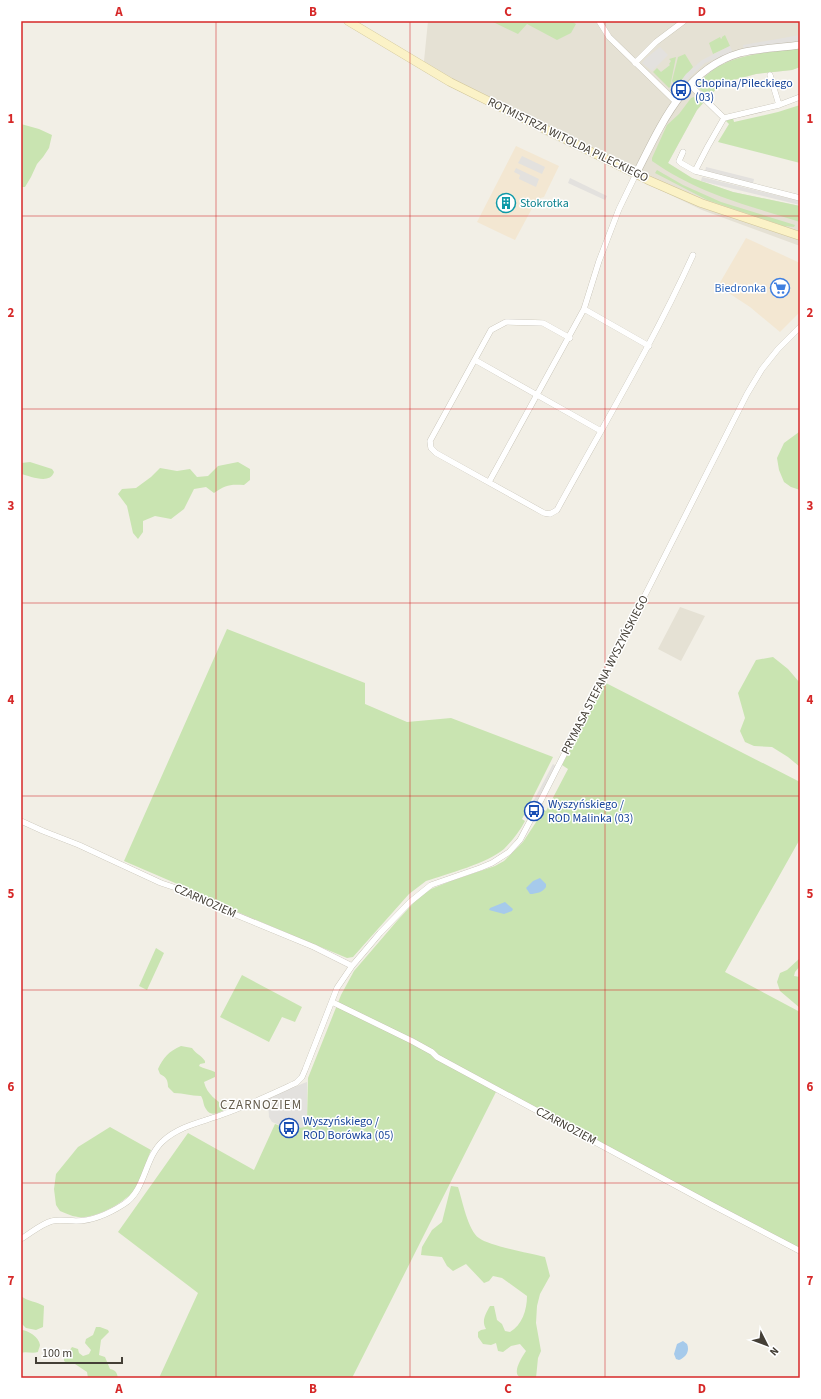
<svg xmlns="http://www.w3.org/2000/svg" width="821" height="1399" font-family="'Source Sans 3',sans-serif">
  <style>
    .residential { fill: #e5e1d4 }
    .commercial { fill: #f3e7d2 }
    .green { fill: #c9e4b1 }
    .parking { fill: #e3e1de }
    .water { fill: #a6caeb }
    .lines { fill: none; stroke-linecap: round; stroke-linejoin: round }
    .minor-casing { stroke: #bcb7a9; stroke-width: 6 }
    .tertiary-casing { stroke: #bcb7a9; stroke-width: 8 }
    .secondary-casing { stroke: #cfc498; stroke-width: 9 }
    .minor { stroke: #fff; stroke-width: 5.5 }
    .tertiary { stroke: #fff; stroke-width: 7 }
    .secondary { stroke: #fbf2c7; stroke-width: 8 }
    .grid { fill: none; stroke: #d62828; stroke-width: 1; stroke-opacity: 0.55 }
    .labels { text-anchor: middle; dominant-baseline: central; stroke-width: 3; stroke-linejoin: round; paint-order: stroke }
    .transit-label { font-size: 12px; fill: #164399; stroke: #fff; text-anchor: start }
    .street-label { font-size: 12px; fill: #443f36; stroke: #fff }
    .culture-label { font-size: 12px; fill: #0d838f; stroke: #fff; text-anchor: start }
    .shop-label { font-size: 12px; fill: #366cbe; stroke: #fff; text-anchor: end }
    .neighbourhood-label { font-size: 13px; letter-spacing: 1px; fill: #665e4e; stroke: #fff }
    .neatline { fill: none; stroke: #d62828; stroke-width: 1.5 }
    .grid-label { font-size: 13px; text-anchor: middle; font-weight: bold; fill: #d62828 }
  </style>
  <rect width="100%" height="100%" fill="#f2efe6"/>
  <path class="residential" d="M428 21H800V67L792 70 756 74 726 82 719 86 697 110 668 163 692 178 733 192 800 206V246L702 210 545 135 423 71Z
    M680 607 705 616 681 661 658 649Z"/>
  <path class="commercial" d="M516 146 559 166 544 197 537 199 515 240 477 222Z
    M746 238 800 263V312L780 332 750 307 718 286Z"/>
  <path class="green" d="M491 21H571L576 24 571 33 557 40 527 24 518 34Z
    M725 35 730 46 713 54 709 43 720 37 721 39 722 38V37Z
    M800 48V67L792 70 756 74 726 82 719 86 708 98 699 88V84C720 54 767 53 800 48Z
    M685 54 693 67 681 81 685 84 682 89 676 86 672 81 678 57Z
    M676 57 670 87 669 88 653 72 657 68 661 72 670 65 669 64 671 61 669 59Z
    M694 97 703 103 697 110 668 163 692 178 733 192 800 206V222C747 205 699 194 652 161V158L667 125 679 114 691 98Z
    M800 105V163L718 142 729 124 726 121 733 118 734 122 778 112Z
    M21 124 39 129 52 135 49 148 43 157 37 164 31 177 25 187H21Z
    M657 170 683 185 721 202 795 225 794 227 784 226 707 200 655 173Z
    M799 432 800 433V490L791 487 784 482 779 470 777 458 784 443Z
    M30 462 52 469 54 472C50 485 30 476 21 474V463Z
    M238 462 250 469V480L244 485C229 484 226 485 214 493L206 487 194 489 184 509 171 519 155 516 143 521V532L138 539 133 533 127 506 118 494 122 489 136 488 151 477 160 468 177 471 190 469 197 477 208 476 218 466Z
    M227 629 365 683V704L407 722 451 718 553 757 522 819 525 821C520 831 512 841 504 849 488 863 447 874 426 881L409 894 353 957 347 958 209 900 203 895 124 861Z
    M773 657 788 669 800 683V767L788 757 772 747 754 746 745 742 740 731 745 718 738 693 756 660Z
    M604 682 800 782V839L725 972 800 1012V1248L742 1219 498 1088 352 1378H159L198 1293 118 1232 188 1133 254 1170 275 1124 286 1128 305 1127 307 1121 308 1078 341 995 354 971 397 921 418 898 431 889 451 881 495 866 504 861 523 842 544 810 546 811 568 769 562 765Z
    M156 948 164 953 147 990 139 986Z
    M800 958V966L795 972 794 976 800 977V1008L780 991 777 982 780 973 787 970Z
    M242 975 302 1007 295 1022 282 1017 269 1042 220 1017Z
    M181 1046 192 1048C196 1054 201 1055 205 1061V1063L200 1064 199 1066C204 1069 209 1069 215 1072V1077L204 1082C207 1095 217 1100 227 1108 221 1112 211 1118 206 1109 203 1105 204 1101 201 1096 190 1096 184 1093 174 1093L168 1087C168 1080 166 1077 160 1074L158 1069C163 1058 169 1051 181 1046Z
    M110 1127 151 1150C146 1162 143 1174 138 1185 130 1200 100 1216 84 1217 75 1218 67 1214 60 1211L56 1205 54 1189 56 1174 78 1147Z
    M451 1186 458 1187C462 1199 468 1231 479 1238 489 1246 530 1253 545 1257L550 1276 540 1294 537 1306 536 1323 541 1351 538 1358 536 1378C532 1378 526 1379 522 1378 510 1375 522 1357 526 1351L520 1344 511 1346 503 1352 498 1351 496 1343 491 1345 483 1344 478 1337V1332L481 1330 486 1329C481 1321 486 1313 490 1306H494L497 1320 502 1324 505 1331 510 1332C522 1325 527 1310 527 1296L502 1278 493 1276 489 1281 484 1283 466 1264 453 1271 447 1266 442 1257 421 1255 422 1247 432 1230 442 1222Z
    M21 1296C29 1302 36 1301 44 1306L43 1327 36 1330 26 1328 21 1323Z
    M96 1327H100L108 1330 109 1332 101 1340 99 1355 105 1357 110 1369C116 1370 117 1373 118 1378H88L87 1372 75 1364 67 1363 64 1361V1358L72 1347 78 1349 79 1353 83 1356 89 1354 91 1350 85 1343 86 1339 93 1335Z
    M21 1330C28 1330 39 1337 40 1345 40 1346 38 1351 38 1352 32 1354 26 1351 21 1353Z"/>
  <path class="parking" d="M800 35V41L744 49 743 45Z
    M730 46 733 52 705 63 689 78 685 84 681 81 686 74 702 60Z
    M660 47 668 55 652 71 642 63 646 58Z
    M522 156 545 167 542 174 518 163Z
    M706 167 754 179 753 184 705 172Z
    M516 168 539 179 536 187 519 179 520 175 514 172Z
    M702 177 800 201V205L701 181Z
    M570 178 607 196 605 200 568 183Z
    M553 764 556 766 530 817 526 815Z
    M307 1082V1121L305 1127 287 1129 286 1128H282V1126L272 1122 269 1117 268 1101 266 1099 304 1083Z"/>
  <path class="water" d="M540 878 546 884V887C543 892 536 894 530 894L526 888 533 881Z
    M505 902 513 909 512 911 504 914 489 910 490 908Z
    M683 1341 687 1344C690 1351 686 1357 679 1360L676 1359 674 1354 677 1344Z"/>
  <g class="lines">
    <defs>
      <path id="minor" d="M599 21 609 37 676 102
        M635 63 656 42 684 21
        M770 75 779 105
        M690 85 724 118 779 105 800 97
        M683 152 679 161 681 163 695 171 800 198
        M695 171 708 146 724 118
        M584 309 649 346
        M570 338 543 323 506 322 491 330 430 441 431 448 436 453 544 513 550 514 557 510C603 426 653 343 693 255
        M475 360 601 431
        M489 482 584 309 599 261 619 209 636 174
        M21 821 43 831 79 845 107 858 161 883 182 890 212 905 314 947 352 966
        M332 1002 412 1041 432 1052 437 1057 712 1205 800 1251
        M21 1239C31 1233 41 1224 52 1221 60 1219 68 1221 76 1221 93 1221 110 1213 124 1204 146 1190 144 1158 163 1141 179 1126 202 1122 221 1115 247 1106 272 1094 296 1083L302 1077 305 1070 337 988 352 966 380 933 410 902 431 885 480 868 492 863 509 852 520 840 539 804 747 394 762 369 778 349 800 327"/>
      <path id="tertiary" d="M636 174C660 127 684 69 740 53 759 48 780 48 800 45"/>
      <path id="secondary" d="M348 21 450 82 648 180 701 203 800 236"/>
    </defs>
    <use href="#minor" class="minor-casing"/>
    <use href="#tertiary" class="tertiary-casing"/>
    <use href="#secondary" class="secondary-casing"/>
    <use href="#minor" class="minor"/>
    <use href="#tertiary" class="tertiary"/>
    <use href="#secondary" class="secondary"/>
  </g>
  <path class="grid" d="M216 21V1378M410 21V1378M605 21V1378M21 216H800M21 409H800M21 603H800M21 796H800M21 990H800M21 1183H800"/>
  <defs>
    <symbol id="bus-ring" viewBox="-11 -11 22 22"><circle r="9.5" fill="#fff" stroke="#1a4fb4" stroke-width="1.5"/><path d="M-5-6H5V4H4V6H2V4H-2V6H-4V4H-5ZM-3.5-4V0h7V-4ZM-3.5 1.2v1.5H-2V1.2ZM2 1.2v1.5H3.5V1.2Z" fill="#1a4fb4"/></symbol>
    <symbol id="building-ring" viewBox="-11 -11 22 22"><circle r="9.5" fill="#fff" stroke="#0f9aa8" stroke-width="1.5"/><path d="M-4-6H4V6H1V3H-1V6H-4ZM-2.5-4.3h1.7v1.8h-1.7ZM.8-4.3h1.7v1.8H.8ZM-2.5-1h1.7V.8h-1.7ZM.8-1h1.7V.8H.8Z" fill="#0f9aa8"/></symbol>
    <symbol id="supermarket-ring" viewBox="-11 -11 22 22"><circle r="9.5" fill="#fff" stroke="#3f7fe0" stroke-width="1.5"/><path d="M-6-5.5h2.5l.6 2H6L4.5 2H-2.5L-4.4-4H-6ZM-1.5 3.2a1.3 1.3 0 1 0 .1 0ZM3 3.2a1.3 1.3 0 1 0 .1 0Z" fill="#3f7fe0"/></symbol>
  </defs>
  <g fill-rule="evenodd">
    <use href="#bus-ring" x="670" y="79" width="22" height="22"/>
    <use href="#building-ring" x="495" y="192" width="22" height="22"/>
    <use href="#supermarket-ring" x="769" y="277" width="22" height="22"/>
    <use href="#bus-ring" x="523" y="800" width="22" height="22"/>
    <use href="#bus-ring" x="278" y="1117" width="22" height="22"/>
  </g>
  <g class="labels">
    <g class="transit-label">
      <text x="695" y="83">Chopina/Pileckiego<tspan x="695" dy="14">(03)</tspan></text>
      <text x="548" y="804">Wyszyńskiego /<tspan x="548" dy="14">ROD Malinka (03)</tspan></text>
      <text x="303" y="1121">Wyszyńskiego /<tspan x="303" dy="14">ROD Borówka (05)</tspan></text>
    </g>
    <g class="street-label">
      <text transform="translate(568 140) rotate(26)">ROTMISTRZA WITOLDA PILECKIEGO</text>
      <text transform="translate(605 675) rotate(-63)">PRYMASA STEFANA WYSZYŃSKIEGO</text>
      <text transform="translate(205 901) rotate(24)">CZARNOZIEM</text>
      <text transform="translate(566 1126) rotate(28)">CZARNOZIEM</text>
    </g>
    <g class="culture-label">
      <text x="520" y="203">Stokrotka</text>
    </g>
    <g class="shop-label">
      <text x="766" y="288">Biedronka</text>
    </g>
    <g class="neighbourhood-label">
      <text x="261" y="1105">CZARNOZIEM</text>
    </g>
  </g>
  <rect width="821" height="1399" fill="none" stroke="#ffffff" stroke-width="44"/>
  <g transform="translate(767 1345) rotate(132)" stroke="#ffffff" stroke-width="3" paint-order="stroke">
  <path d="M0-3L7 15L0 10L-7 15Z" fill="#443f36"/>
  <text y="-6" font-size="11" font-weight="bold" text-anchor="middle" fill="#443f36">N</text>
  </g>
  <path d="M36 1357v6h86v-6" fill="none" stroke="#443f36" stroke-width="2"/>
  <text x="42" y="1357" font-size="12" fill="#443f36" stroke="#ffffff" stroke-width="3" paint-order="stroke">100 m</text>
  <rect x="22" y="22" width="777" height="1355" class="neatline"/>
  <g class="grid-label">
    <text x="119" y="16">A</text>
    <text x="313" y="16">B</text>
    <text x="508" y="16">C</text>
    <text x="702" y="16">D</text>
    <text x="11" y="123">1</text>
    <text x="810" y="123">1</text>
    <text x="11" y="317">2</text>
    <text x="810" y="317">2</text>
    <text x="11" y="510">3</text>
    <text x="810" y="510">3</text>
    <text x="11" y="704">4</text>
    <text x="810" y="704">4</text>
    <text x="11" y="898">5</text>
    <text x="810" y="898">5</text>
    <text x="11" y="1091">6</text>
    <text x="810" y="1091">6</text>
    <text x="11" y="1285">7</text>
    <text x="810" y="1285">7</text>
    <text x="119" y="1393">A</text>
    <text x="313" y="1393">B</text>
    <text x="508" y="1393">C</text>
    <text x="702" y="1393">D</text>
  </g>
</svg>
